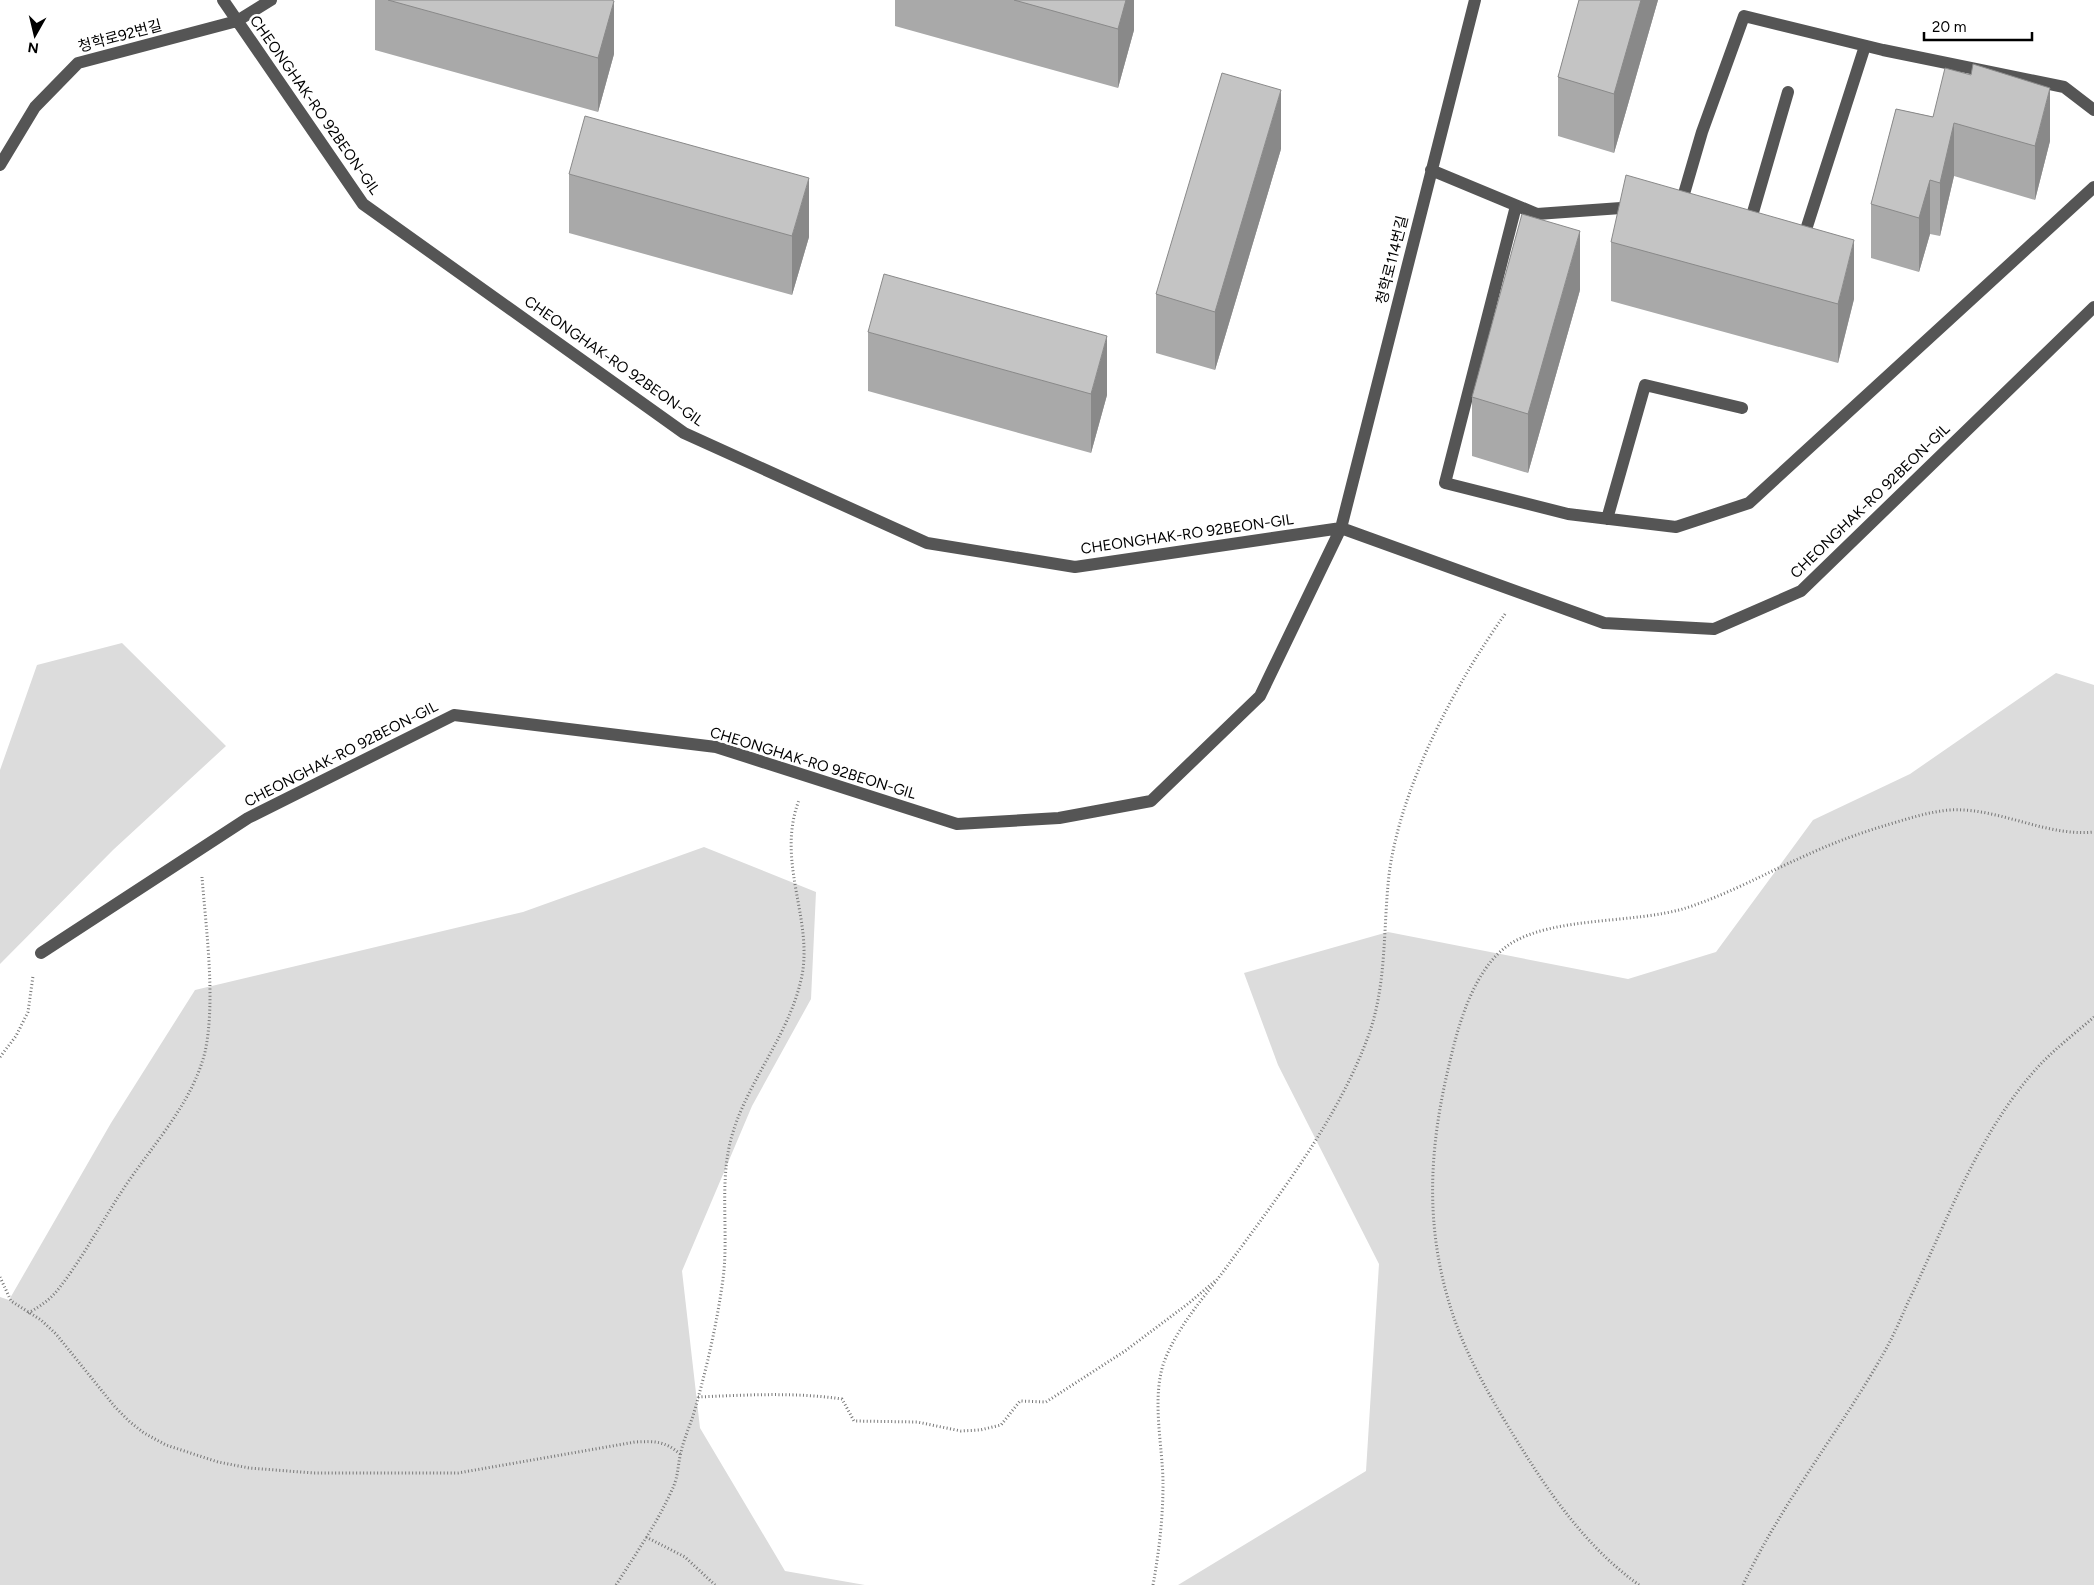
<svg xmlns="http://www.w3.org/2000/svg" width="2094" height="1585" font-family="Figtree,'Noto Sans KR',sans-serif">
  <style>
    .green { fill: #dcdcdc }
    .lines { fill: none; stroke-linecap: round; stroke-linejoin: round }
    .path { stroke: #777; stroke-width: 3; stroke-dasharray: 1 2.5; stroke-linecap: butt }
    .minor { stroke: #555; stroke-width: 12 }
    .wall { fill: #a9a9a9 }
    .shaded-wall { fill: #898989 }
    .building { fill: #c4c4c4; stroke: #898989 }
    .labels { text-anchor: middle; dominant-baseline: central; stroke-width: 5; stroke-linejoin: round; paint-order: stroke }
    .street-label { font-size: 15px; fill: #000; stroke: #fff }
  </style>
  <rect width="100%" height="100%" fill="#fff"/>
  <path class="green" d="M122 643 226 746 113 850 0 964V770L37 665Z
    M2056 673 2094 685V1585H1178L1366 1471 1379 1264 1278 1065 1244 973 1388 932 1628 979 1716 952 1813 820 1910 774Z
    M704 847 816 892 811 999 752 1106 682 1271 700 1428 785 1571 865 1585H0V1297L9 1300 111 1123 195 990 523 912Z"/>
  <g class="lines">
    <path class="path" d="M0 1057 16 1036 28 1012 33 976
      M0 1277 11 1301 41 1320 56 1334 115 1407 130 1422 144 1433 166 1445 218 1462 249 1468 314 1473H458L635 1442C655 1441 665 1441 680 1454
      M28 1313C41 1306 51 1299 60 1287 84 1256 102 1221 124 1188 153 1144 192 1104 205 1052 216 1001 206 929 202 877
      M698 1397C746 1395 795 1392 842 1399L854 1421 917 1422 961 1431 980 1430 1001 1425 1020 1401 1046 1402 1125 1351 1189 1303 1215 1281
      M646 1537 685 1557 715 1585
      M616 1585C635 1555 656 1525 671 1492 679 1476 677 1468 681 1452 684 1438 691 1424 695 1409 707 1367 717 1323 723 1279 729 1234 719 1184 731 1139 746 1083 788 1037 801 980 815 921 775 863 799 800
      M1153 1585C1159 1552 1163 1518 1163 1484 1163 1446 1150 1394 1166 1357 1181 1321 1209 1292 1231 1261 1283 1190 1339 1117 1369 1034 1387 983 1383 928 1389 875 1400 788 1454 686 1505 614
      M1639 1585C1589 1549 1554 1500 1522 1449 1496 1407 1467 1359 1452 1312 1424 1226 1429 1147 1450 1061 1459 1022 1475 967 1510 944 1554 916 1635 924 1686 908 1729 894 1768 872 1809 854 1835 842 1863 832 1890 824 1910 818 1929 812 1949 810 1999 807 2045 837 2094 832
      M1743 1585C1782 1502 1841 1430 1886 1349 1895 1333 1902 1315 1910 1298 1946 1223 1976 1140 2030 1076 2049 1053 2072 1036 2094 1017"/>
    <path class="minor" d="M223 0 363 204 684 433 927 543 1075 567 1341 528 1604 623 1714 629 1801 591 2094 307
      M0 165 35 107 78 63 237 21 271 0
      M1431 170 1537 214 1635 207
      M1681 204 1702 132 1744 16 1883 50 2064 87 2094 110
      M1516 206 1445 483 1568 514 1676 527 1749 503 2094 187
      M1749 226 1788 92
      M1802 242 1865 46
      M1607 519 1645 385 1742 408
      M41 953 248 818 454 715 716 747 957 824 1059 818 1151 801 1260 696 1341 528 1475 0"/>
  </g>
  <path class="wall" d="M375 0H612L614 54 598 112 375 50Z
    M895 0H1134V30L1118 88 895 26Z
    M1579 0H1658L1614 153 1558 136V77Z
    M1896 109 2050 141 2035 200 1954 176 1940 236 1930 234 1919 272 1871 258V204Z
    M1281 149 1215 370 1156 353V294Z
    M569 174 809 237 792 295 569 233Z
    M1611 242 1854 299 1838 363 1611 301Z
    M1580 290 1528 473 1472 456V397Z
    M868 332 1107 395 1091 453 868 391Z"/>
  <path class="shaded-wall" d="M1126 0H1134V30L1118 88V29Z
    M1641 0H1658L1614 153V94Z
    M614 1V54L598 112V58Z
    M2050 88V141L2035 200V146Z
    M1281 90V149L1215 370V312Z
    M1954 123V176L1940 236V183Z
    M809 178V237L792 295V236Z
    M1930 180V234L1919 272V218Z
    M1580 231V290L1528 473V414Z
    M1854 240V299L1838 363V304Z
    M1107 336V395L1091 453V394Z"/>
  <path class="building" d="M388 0H612L614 1 598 58Z
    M1014 0H1126L1118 29Z
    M1579 0H1641L1614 94 1558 77Z
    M1973 64 2050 88 2035 146 1954 123 1940 183 1930 180 1919 218 1871 204 1896 109 1933 117 1945 68 1971 75Z
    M1222 73 1281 90 1215 312 1156 294Z
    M585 116 809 178 792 236 569 174Z
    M1626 175 1854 240 1838 304 1611 242Z
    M1522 214 1580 231 1528 414 1472 397Z
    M884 274 1107 336 1091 394 868 332Z"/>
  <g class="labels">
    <g class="street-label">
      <text transform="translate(120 36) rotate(-15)">청학로92번길</text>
      <text transform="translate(315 105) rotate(55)">CHEONGHAK-RO 92BEON-GIL</text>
      <text transform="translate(1392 260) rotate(-76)">청학로114번길</text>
      <text transform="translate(614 361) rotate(35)">CHEONGHAK-RO 92BEON-GIL</text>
      <text transform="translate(1870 501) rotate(-44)">CHEONGHAK-RO 92BEON-GIL</text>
      <text transform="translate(1187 534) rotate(-8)">CHEONGHAK-RO 92BEON-GIL</text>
      <text transform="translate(341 754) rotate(-27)">CHEONGHAK-RO 92BEON-GIL</text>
      <text transform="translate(813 763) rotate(17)">CHEONGHAK-RO 92BEON-GIL</text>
    </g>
  </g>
  <g transform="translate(35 35) rotate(188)" stroke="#ffffff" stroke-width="4" paint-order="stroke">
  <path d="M0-4L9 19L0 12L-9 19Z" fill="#000000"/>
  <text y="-8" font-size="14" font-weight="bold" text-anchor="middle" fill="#000000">N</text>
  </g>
  <path d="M1924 32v8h108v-8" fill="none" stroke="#000000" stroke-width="2.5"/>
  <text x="1932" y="32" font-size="15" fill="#000000" stroke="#ffffff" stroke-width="4" paint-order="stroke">20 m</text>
</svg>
